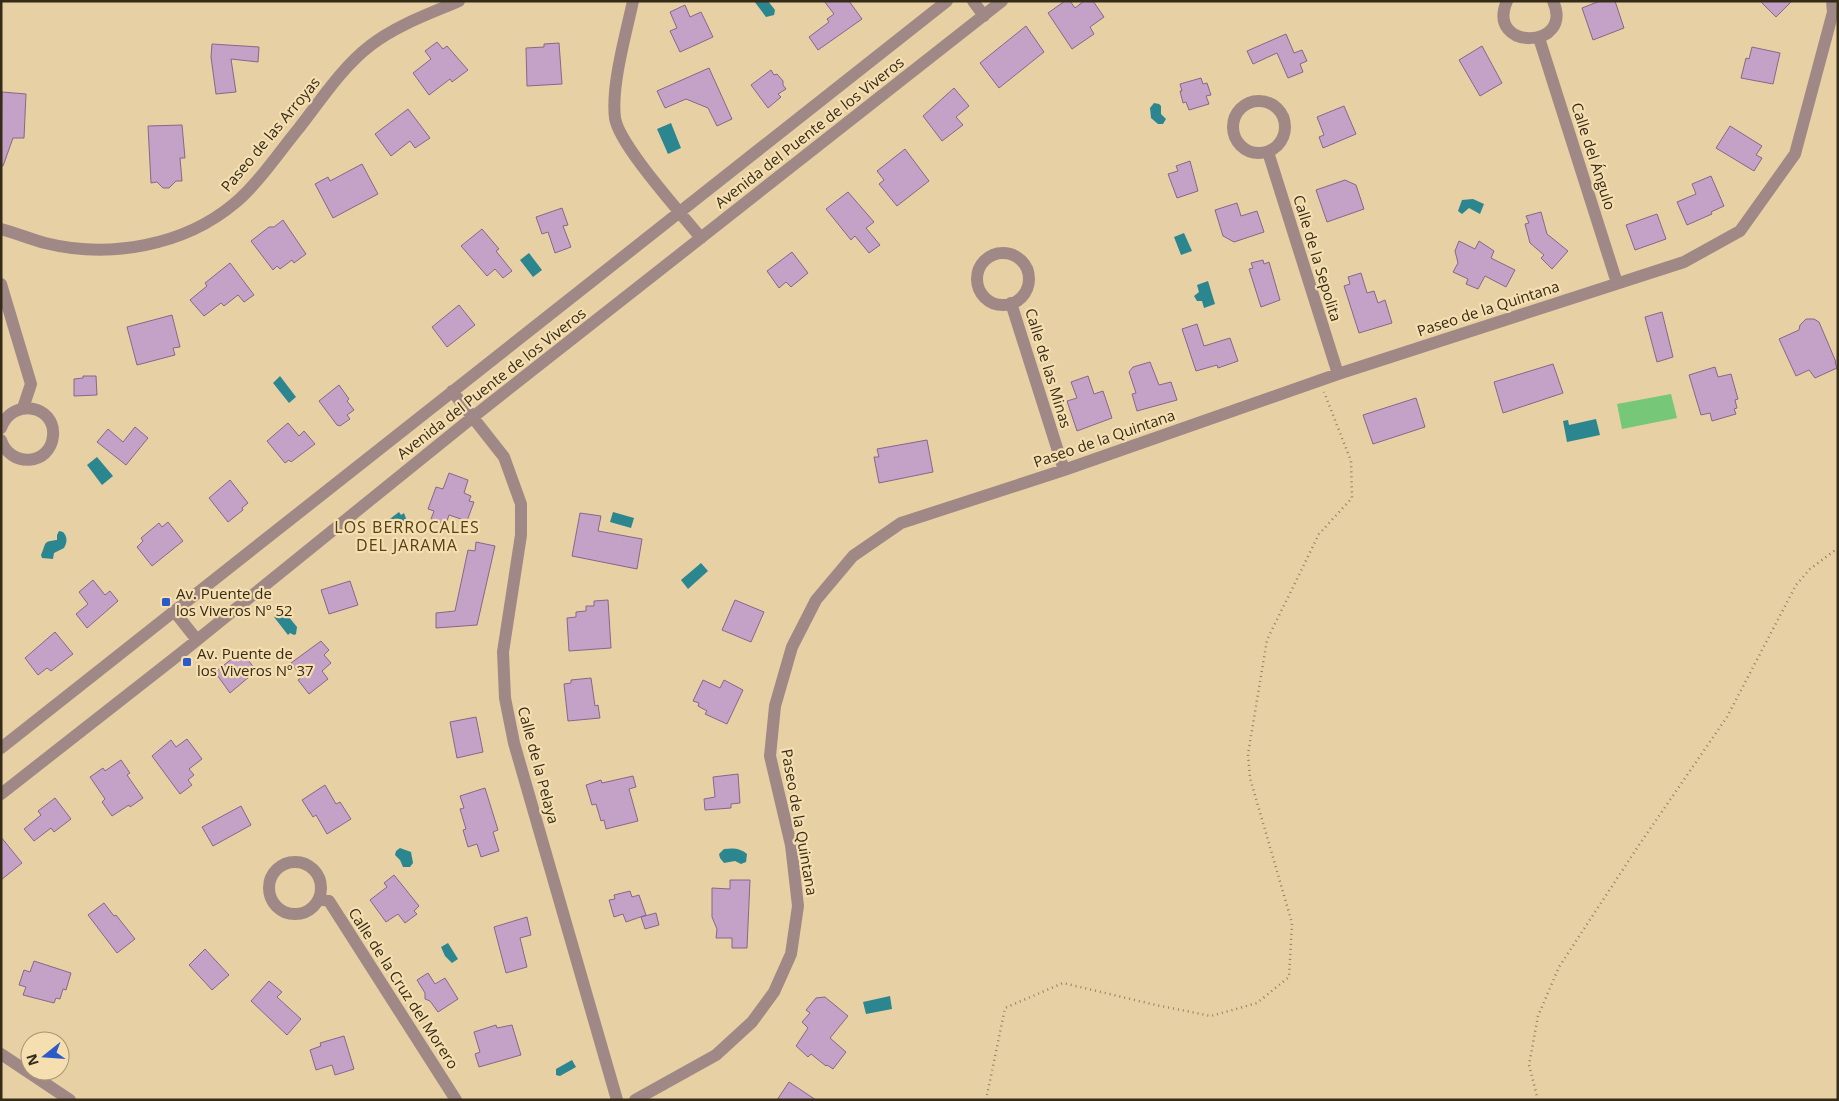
<svg xmlns="http://www.w3.org/2000/svg" width="1839" height="1101" font-family="'Open Sans',sans-serif">
  <style>
    .green { fill: #76c777 }
    .water { fill: #2b868f }
    .building { fill: #c4a1c6; stroke: #876789 }
    .lines { fill: none; stroke-linecap: round; stroke-linejoin: round }
    .path { stroke: #918161; stroke-width: 2.5; stroke-dasharray: 1 4; stroke-linecap: butt }
    .minor { stroke: #a08886; stroke-width: 12 }
    .poi-dot { fill: #2d5ac9; stroke: #f5deb0; stroke-width: 2 }
    .labels { text-anchor: middle; dominant-baseline: central; stroke-width: 4.5; stroke-linejoin: round; paint-order: stroke }
    .street-label { font-size: 15px; fill: #342b19; stroke: #f5deb0 }
    .poi-label { font-size: 15px; fill: #342b19; stroke: #f5deb0; text-anchor: start }
    .neighbourhood-label { font-size: 16px; letter-spacing: 1px; fill: #544116; stroke: #f5deb0 }
  </style>
  <rect width="100%" height="100%" fill="#e7d0a3"/>
  <path class="green" d="M1671 394 1677 418 1622 429 1617 404Z"/>
  <path class="water" d="M754 1H768L775 10 774 15 766 17Z
    M1154 103 1159 104 1161 106V114L1166 119 1163 124H1158L1151 118 1150 108Z
    M671 123 681 148 668 154 657 129Z
    M1473 199 1484 204 1480 214 1469 208 1462 214 1458 211 1462 200Z
    M1184 233 1192 251 1181 255 1174 237Z
    M529 253 542 270 533 277 520 260Z
    M1208 281 1215 304 1204 308 1202 301H1197L1194 296 1199 292 1197 285Z
    M280 376 296 397 289 403 273 383Z
    M1596 419 1600 435 1567 442 1563 421 1568 420 1569 425Z
    M97 457 113 476 102 485 87 465Z
    M399 512 401 515 404 513 407 521 390 533 383 524Z
    M613 512 634 518 631 528 610 522Z
    M59 531 63 532C68 537 67 543 64 548L54 553 53 559 42 558 41 555C47 542 42 542 57 540V535Z
    M701 563 708 571 688 589 681 580Z
    M283 610 297 627 296 634 294 635 290 633 288 635 274 617Z
    M400 848 411 852 413 863 410 867H403L400 860 395 855 396 851Z
    M724 849C733 848 740 848 747 854L746 862 741 864 735 861 724 863 720 858 719 854Z
    M448 943 458 959 452 963 445 956 441 947Z
    M890 996 892 1009 866 1014 863 1002Z
    M572 1060 576 1067 560 1076 556 1075V1069Z"/>
  <path class="building" d="M824 1H849L862 19 818 50 809 37 829 22 827 19 834 14Z
    M1065 1H1070L1075 8 1084 1H1093L1104 17 1090 27 1094 34 1072 49 1048 13Z
    M1600 1H1615L1624 28 1593 40 1582 8Z
    M1760 1H1792L1776 17Z
    M685 5 690 17 701 12 713 37 680 52 670 31 677 28 670 12Z
    M1026 26 1044 52 999 88 980 63Z
    M1286 34 1294 53 1302 50 1307 61 1300 64 1303 72 1288 78 1277 53 1253 64 1247 51Z
    M437 42 443 49 447 46 468 70 452 82 450 79 429 95 413 73 431 59 425 51Z
    M559 43 562 84 527 86 526 48 544 47V44Z
    M212 44 259 47 258 62 231 59 236 92 216 94 211 57Z
    M1482 46 1502 83 1480 96 1459 60Z
    M1752 47 1780 53 1773 84 1741 78 1746 58 1749 59Z
    M709 68 732 119 717 126 708 108 686 99 665 108 657 91Z
    M771 70 774 75 777 74 783 81V85L786 89 778 94 781 97 768 108 751 85Z
    M1201 78 1203 84 1207 83 1211 95 1206 96 1209 104 1189 110 1186 102 1183 103 1180 91H1182L1180 84Z
    M954 88 969 106 956 117 963 125 942 141 923 116Z
    M2 92 26 94 24 138H13L3 166H1Z
    M1344 106 1356 134 1323 148 1319 137 1324 135 1317 117Z
    M408 109 430 138 415 148 410 141 391 156 375 134Z
    M182 125 185 158H180L182 181H176L169 188H163L157 182 151 183 148 126Z
    M1730 126 1762 146 1756 155 1762 158 1754 171 1716 148Z
    M905 149 929 181 897 206 879 184 884 180 877 171Z
    M1190 161 1198 191 1177 198 1168 174 1178 171 1176 166Z
    M362 164 378 194 333 218 315 184 328 177 330 181Z
    M1711 176 1724 206 1711 212 1712 214 1687 225 1677 202 1696 194 1692 184Z
    M1345 180 1356 185 1364 209 1327 222 1316 190Z
    M848 192 874 222 866 228 880 245 869 253 855 236 851 240 826 209Z
    M1237 203 1241 216 1257 211 1264 232 1234 242 1223 236 1215 210Z
    M562 208 568 225 563 226 571 247 555 253 548 232 542 234 536 217Z
    M1541 212 1547 234 1568 251 1552 269 1541 258 1544 255 1530 243 1525 224 1529 223 1526 216Z
    M1657 214 1666 239 1635 250 1626 225Z
    M283 220 306 254 294 263 292 260 280 269 277 266 273 270 251 241 269 227H274Z
    M482 229 499 249 496 251 512 271 503 278 495 269 487 276 461 246Z
    M1459 241 1475 249 1479 241 1494 251 1491 258 1515 270 1506 287 1485 276 1478 289 1466 284 1468 279 1453 272 1458 263 1455 251Z
    M792 252 808 273 791 287 786 282 779 288 767 271Z
    M1263 260 1264 264 1269 262 1280 300 1261 307 1249 269 1253 268 1251 263Z
    M230 263 254 295 244 302 238 295 224 306 221 303 204 316 190 300 207 286 205 283Z
    M1361 273 1367 293 1374 291 1378 303 1385 300 1392 323 1359 333 1344 286 1350 284 1348 277Z
    M459 305 475 325 447 347 432 327Z
    M1662 312 1673 357 1657 362 1645 317Z
    M172 315 180 347 173 348 175 355 137 365 127 327Z
    M1806 319H1814L1819 322 1836 362H1835L1837 368 1815 378 1809 370 1796 376 1779 339 1799 330 1800 325Z
    M1197 324 1204 346 1230 338 1238 361 1218 368 1217 365 1196 371 1182 329Z
    M1150 362 1159 385 1171 382 1177 400 1137 411 1132 394 1136 393 1129 372 1133 367Z
    M1553 364 1563 393 1503 413 1494 382Z
    M1715 367 1718 377 1731 374 1738 399 1735 400 1737 408 1734 409 1736 414 1712 421 1710 413 1701 415 1689 375Z
    M83 376H96L97 395 74 396V379L83 378Z
    M1088 376 1094 394 1103 391 1112 418 1077 431 1067 401 1077 398 1071 382Z
    M339 385 349 399 347 401 354 410 347 415 350 419 340 426 337 425 319 401Z
    M1416 398 1425 427 1373 444 1363 415Z
    M288 423 299 436 304 431 315 444 291 462 289 460 285 463 267 441Z
    M135 427 148 438 126 465 97 442 108 429 123 442Z
    M927 440 933 472 879 483 874 457H879L877 449Z
    M449 473 468 480 464 493 471 496 469 501 474 502 467 521 449 515 446 524 431 519 434 511 428 509 436 487 443 489Z
    M230 480 248 503 242 508 243 510 228 522 209 498Z
    M580 513 601 516 598 531 642 539 637 569 572 556Z
    M168 522 183 541 152 566 137 547 143 541 141 538 159 523 162 527Z
    M476 542 495 546 477 625 436 628V613L455 611 468 550 475 551Z
    M93 580 105 595 110 591 118 601 87 628 76 614 88 604 79 592Z
    M350 581 358 605 329 614 321 590Z
    M608 600 611 648 569 651 567 618 576 617V612L586 611V606H594V601Z
    M735 600 764 612 751 642 722 630Z
    M55 632 73 654 51 671 47 668 38 675 25 658Z
    M321 641 329 650 324 655 331 663 322 671 328 679 309 694 298 680 302 677 291 663Z
    M242 651 256 671 230 693 215 672Z
    M591 678 595 706 598 705 600 718 568 721 564 684 571 683V680Z
    M703 680 720 688 724 680 743 690 727 724 705 714 707 711 698 706 699 703 693 701Z
    M476 717 483 752 457 758 450 722Z
    M187 739 202 759 189 769 194 775 188 780 192 785 180 794 152 756 171 740 176 747Z
    M121 760 130 773 127 775 143 798 130 807 129 805 112 816 102 802 105 799 90 777 103 768 105 771Z
    M738 774 740 803 731 804V808L705 810 704 799 715 797 713 777Z
    M633 776 636 787 629 789 638 821 606 829 604 820 601 821 596 804 592 805 586 785 601 780 602 783Z
    M325 785 336 804 340 802 351 819 327 834 316 815 313 817 302 800Z
    M485 788 498 830 493 832 499 851 481 857 477 844 468 847 463 830 466 829 460 809 464 808 460 796Z
    M55 798 71 819 54 832 51 828 34 841 24 829 41 815 38 811Z
    M241 806 251 825 213 846 202 827Z
    M1 837 22 863 1 880Z
    M394 875 419 906 414 911 417 914 405 923 398 914 386 922 370 900 387 887 384 883Z
    M730 880H750L747 948H732V938H716L717 929 712 917V888L730 889Z
    M630 891 632 897 639 895 646 915 626 922 623 914 614 917 609 900 615 899 614 895Z
    M104 903 114 916 116 915 135 939 117 953 88 915Z
    M656 913 659 925 645 929 641 917Z
    M527 917 531 935 520 938 527 967 506 973 494 927Z
    M205 949 229 975 212 990 189 965Z
    M34 961 71 973 66 990 63 989 60 999 56 998 54 1003 23 995 26 987 19 985 24 970 30 972Z
    M428 973 435 984 445 978 458 999 438 1012 430 1001 425 999V993L417 980Z
    M269 981 282 992 277 997 301 1019 287 1035 251 1001Z
    M825 997 848 1016 830 1038 846 1052 833 1069 827 1065 826 1066 811 1054 808 1057 796 1046 808 1028 802 1022 810 1013 806 1010 816 998Z
    M496 1025 497 1028 512 1025 521 1055 479 1067 475 1054 480 1052 474 1032Z
    M344 1036 354 1069 335 1075 332 1065 316 1070 310 1050 321 1046 320 1043Z
    M789 1082 816 1100H777Z"/>
  <g class="lines">
    <path class="path" d="M986 1100 1005 1008 1063 983 1156 1005 1211 1016 1257 1003 1289 977 1292 923 1250 778 1248 754 1267 640 1319 534 1352 498 1351 461 1324 392
      M1538 1100 1529 1065 1538 1016 1559 967 1639 845 1727 717 1796 585 1810 569 1838 548"/>
    <path class="minor" d="M633 1C626 34 611 85 615 118 619 145 681 213 701 238
      M973 1 984 16
      M1507 1C1485 51 1575 50 1553 1
      M1539 38 1617 283
      M1233 127a26 26 0 1 1 52 0a26 26 0 1 1-52 0Z
      M1268 152 1338 374
      M1 229C16 233 30 239 45 243 109 259 184 246 235 203 257 185 280 151 299 128 321 100 342 67 371 45 397 25 429 14 459 1
      M977 279a26 26 0 1 1 52 0a26 26 0 1 1-52 0Z
      M1 284 31 384 23 408
      M1011 303 1064 470
      M452 391 504 457 521 504V535L503 652 505 698 514 743 617 1100
      M1 428C12 397 56 405 53 436 50 466 10 468 1 440
      M174 611 197 640
      M1 748 947 1
      M1 794 181 653 473 417 1002 1
      M269 888a26 26 0 1 1 52 0a26 26 0 1 1-52 0Z
      M319 899 329 901 456 1100
      M1 1054 70 1100
      M635 1100 716 1055 752 1022 774 992 791 954 798 906 791 845 770 756 775 706 792 647 816 600 853 556 901 523 1064 470 1338 374 1684 262 1740 231 1795 154 1833 12 1832 1"/>
  </g>
  <g class="poi-dot">
    <rect x="161" y="597" width="10" height="10" rx="2.5"/>
    <rect x="182" y="657" width="10" height="10" rx="2.5"/>
  </g>
  <g class="labels">
    <g class="street-label">
      <text transform="translate(809 132) rotate(-38)">Avenida del Puente de los Viveros</text>
      <text transform="translate(270 134) rotate(-50)">Paseo de las Arroyas</text>
      <text transform="translate(1594 156) rotate(72)">Calle del Ángulo</text>
      <text transform="translate(1318 258) rotate(73)">Calle de la Sepolita</text>
      <text transform="translate(1488 308) rotate(-18)">Paseo de la Quintana</text>
      <text transform="translate(1049 368) rotate(73)">Calle de las Minas</text>
      <text transform="translate(491 383) rotate(-38)">Avenida del Puente de los Viveros</text>
      <text transform="translate(1104 438) rotate(-19)">Paseo de la Quintana</text>
      <text transform="translate(539 765) rotate(75)">Calle de la Pelaya</text>
      <text transform="translate(800 822) rotate(80)">Paseo de la Quintana</text>
      <text transform="translate(404 988) rotate(57)">Calle de la Cruz del Morero</text>
    </g>
    <g class="poi-label">
      <text x="176" y="593">Av. Puente de<tspan x="176" dy="17">los Viveros Nº 52</tspan></text>
      <text x="197" y="653">Av. Puente de<tspan x="197" dy="17">los Viveros Nº 37</tspan></text>
    </g>
    <g class="neighbourhood-label">
      <text x="407" y="527">LOS BERROCALES<tspan x="407" dy="18">DEL JARAMA</tspan></text>
    </g>
  </g>
  <rect width="1839" height="1101" fill="none" stroke="#342b19" stroke-width="5"/>
  <g transform="translate(45 1056) rotate(253)"><circle r="24" fill="#f5deb0" stroke="#a89674"/>
  <path d="M0-4L9 19L0 12L-9 19Z" fill="#2d5ac9"/>
  <text y="-8" font-size="14" font-weight="bold" text-anchor="middle" fill="#342b19">N</text>
  </g>
</svg>
